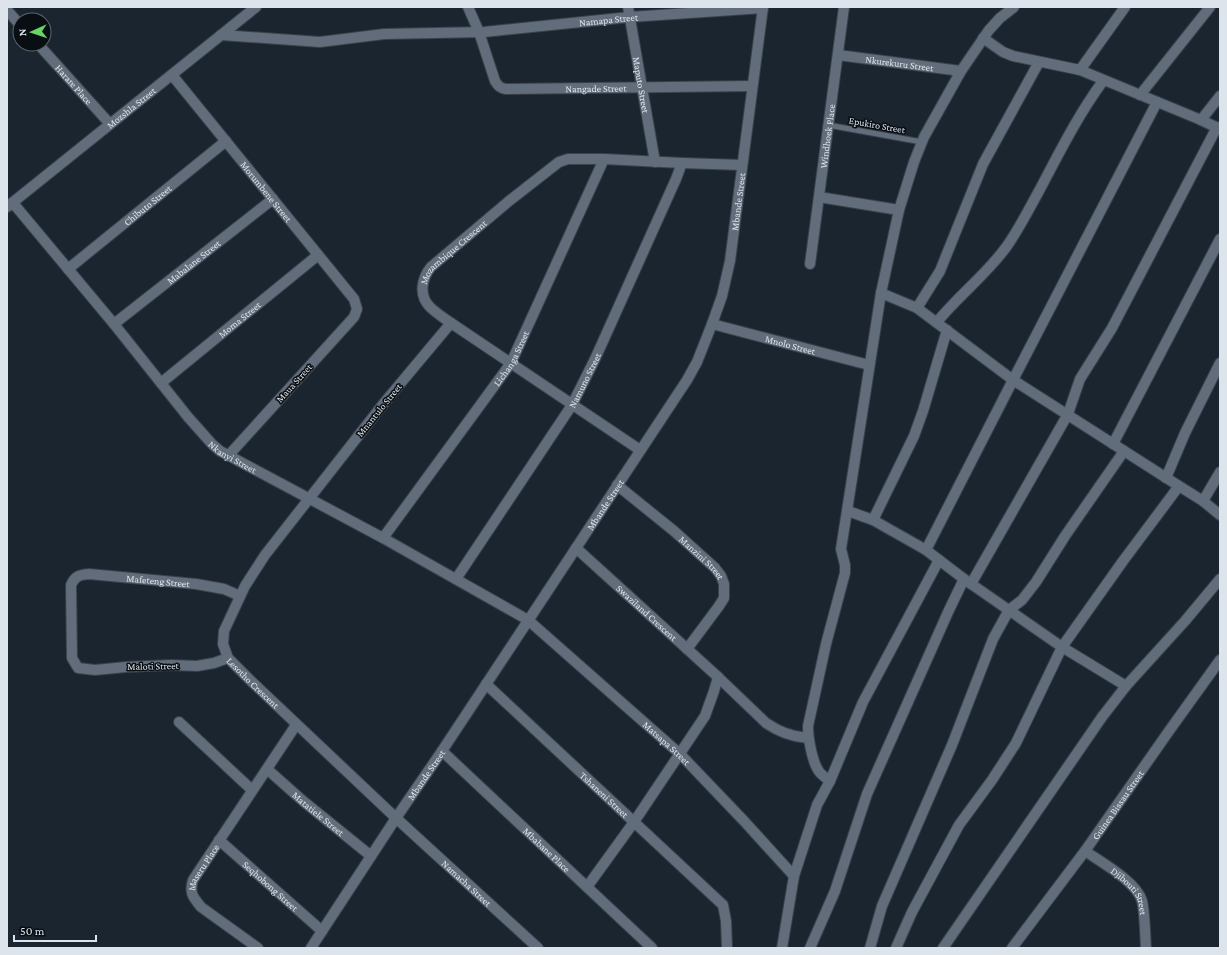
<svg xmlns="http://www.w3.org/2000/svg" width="1227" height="955" font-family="'Crimson Pro',serif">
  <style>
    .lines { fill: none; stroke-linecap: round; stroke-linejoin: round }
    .service-casing { stroke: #3a414b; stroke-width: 7 }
    .minor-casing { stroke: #3a414b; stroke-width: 12 }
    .service { stroke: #616d7b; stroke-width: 5 }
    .minor { stroke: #616d7b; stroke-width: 10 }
    .labels { text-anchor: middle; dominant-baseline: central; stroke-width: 3; stroke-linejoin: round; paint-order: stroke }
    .street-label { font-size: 10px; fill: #dee4ec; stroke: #090e13 }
  </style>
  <rect width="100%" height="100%" fill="#1b2530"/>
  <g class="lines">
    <defs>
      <path id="service" d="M828 125 922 142"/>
      <g id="minor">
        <path id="s1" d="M468 7 479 32 495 81C498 86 500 88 506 89L752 86"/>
        <path id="s2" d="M628 7 655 162"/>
        <path d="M7 10 20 25"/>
        <path id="s3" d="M221 35 320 42 384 34 484 32 630 17 763 8"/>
        <path d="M983 38 1003 52 1013 56 1080 70 1201 120 1220 129"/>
        <path id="s4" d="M38 44 110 124"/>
        <path id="s5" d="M838 55 961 71"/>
        <path d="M1080 70 1125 7"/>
        <path id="s6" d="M172 75 354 299 357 309 354 317 228 456"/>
        <path d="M1140 95 1210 7"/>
        <path d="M1201 120 1220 96"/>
        <path d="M819 197 899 210"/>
        <path id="s7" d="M13 203 114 324 188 417 212 444 220 451 383 538 528 620 680 754 744 821 794 876"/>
        <path id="s8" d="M7 207 256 7"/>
        <path id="s9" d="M810 264 844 7"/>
        <path id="s10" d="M68 269 226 141"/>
        <path d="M881 293 917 308 1013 380 1179 486 1203 501 1220 515"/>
        <path d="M917 308 940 271 983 164 1039 62"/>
        <path d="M937 322C959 295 987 274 1007 246 1019 229 1029 209 1039 191 1059 153 1078 115 1103 81"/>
        <path id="s11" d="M451 323 384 403 265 555 245 586 224 631 223 644 228 658 251 681 396 818 538 948"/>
        <path id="s12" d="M114 324 273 199"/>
        <path id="s13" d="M712 324 869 365"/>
        <path id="s14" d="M161 383 318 255"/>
        <path d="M1113 444 1220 239"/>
        <path id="s15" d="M640 450 451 323C444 318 436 313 430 307 418 295 422 278 431 267L509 201 559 162 568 159H604L682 163 742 165"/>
        <path d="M1166 478 1185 433 1220 363"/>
        <path id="s16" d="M617 485 674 531 715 568 721 576 724 584V598L719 606 687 649"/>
        <path d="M1203 501 1220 472"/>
        <path d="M848 511 873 520 926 550 964 579 1062 647 1126 686"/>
        <path d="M873 520 914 436 923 411 947 330"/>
        <path id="s17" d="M383 538 511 363 604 159"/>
        <path id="s18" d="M576 548 718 677 714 691 705 716 634 822 587 887"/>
        <path d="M926 550 1013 380 1157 102"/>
        <path id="s19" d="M456 579 572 405 595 359 676 179 682 163"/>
        <path d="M971 584 1068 414 1080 379 1112 328 1217 127"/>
        <path id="s20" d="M228 658 214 663 197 666 171 665 126 667 95 670 78 668 72 658 71 585C75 576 79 575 89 574L196 584 224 589 240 596"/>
        <path d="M718 677 766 723 776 729 785 733 795 736 808 738"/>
        <path id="s21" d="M486 684 723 905 726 921 727 948"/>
        <path d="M179 722 252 790"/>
        <path id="s22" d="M442 751 652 948"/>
        <path id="s23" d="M267 769 303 801 371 856"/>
        <path d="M830 781C826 778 821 775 818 770 812 760 808 738 808 726L826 644 845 573V565L841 549 881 293 899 210 914 162 924 137 961 71 989 30 1000 18 1014 7"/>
        <path id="s24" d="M219 840 322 931"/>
        <path id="s25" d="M1085 851C1101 862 1137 882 1142 901 1145 914 1145 934 1146 948"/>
        <path id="s26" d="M258 948 201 907C193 897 189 893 193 880L296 725"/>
        <path id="s27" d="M311 948 396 818 442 751 687 380 697 362 712 324 722 296 730 261 763 7"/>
        <path d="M782 948 794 876 817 805 830 781 863 702 939 560"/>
        <path d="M810 948 835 891 867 794 949 610 964 579"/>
        <path d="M870 948 882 906 952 745 993 639 1009 610 1022 600 1036 582 1065 536 1124 451"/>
        <path d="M896 948 912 912 959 825 992 780 1016 743 1062 647 1123 561 1179 486"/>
        <path d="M943 948 1102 717 1126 686 1185 621 1220 579"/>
        <path id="s28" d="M1012 948 1085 851 1169 731 1220 660"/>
      </g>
    </defs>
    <use href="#service" class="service-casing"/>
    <use href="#minor" class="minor-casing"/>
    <use href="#service" class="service"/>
    <use href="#minor" class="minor"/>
  </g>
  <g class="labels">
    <g class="street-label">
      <text stroke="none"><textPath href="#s3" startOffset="389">Namapa Street</textPath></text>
      <text stroke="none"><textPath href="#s5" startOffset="62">Nkurekuru Street</textPath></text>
      <text stroke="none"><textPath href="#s4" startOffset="54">Harare Place</textPath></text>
      <text stroke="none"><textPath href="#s2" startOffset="79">Maputo Street</textPath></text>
      <text stroke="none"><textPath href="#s1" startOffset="183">Nangade Street</textPath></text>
      <text stroke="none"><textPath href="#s8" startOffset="159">Mozshla Street</textPath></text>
      <text transform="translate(877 125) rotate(10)">Epukiro Street</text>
      <text stroke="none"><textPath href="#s9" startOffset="129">Windhoek Place</textPath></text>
      <text stroke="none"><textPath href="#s6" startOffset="150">Morumbene Street</textPath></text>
      <text stroke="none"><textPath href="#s27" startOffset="868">Mbande Street</textPath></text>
      <text stroke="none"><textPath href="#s10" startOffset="102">Chibuto Street</textPath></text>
      <text stroke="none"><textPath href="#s15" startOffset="324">Mozambique Crescent</textPath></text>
      <text stroke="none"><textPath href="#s12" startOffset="101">Mabalane Street</textPath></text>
      <text stroke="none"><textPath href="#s14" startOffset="101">Moma Street</textPath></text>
      <text stroke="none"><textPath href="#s13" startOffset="81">Mnolo Street</textPath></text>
      <text stroke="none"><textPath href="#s17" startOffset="221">Lichanga Street</textPath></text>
      <text stroke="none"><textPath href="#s19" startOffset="237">Namuno Street</textPath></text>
      <text transform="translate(294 383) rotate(-48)">Maua Street</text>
      <text transform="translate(379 410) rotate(-51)">Mnantulo Street</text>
      <text stroke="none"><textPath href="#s7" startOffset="337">Nkanyi Street</textPath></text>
      <text stroke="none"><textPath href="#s27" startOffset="532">Mbande Street</textPath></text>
      <text stroke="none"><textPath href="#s16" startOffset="112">Manzini Street</textPath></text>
      <text stroke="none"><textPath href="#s20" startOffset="328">Mafeteng Street</textPath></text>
      <text stroke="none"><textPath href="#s18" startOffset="96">Swaziland Crescent</textPath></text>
      <text transform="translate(153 666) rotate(-1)">Maloti Street</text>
      <text stroke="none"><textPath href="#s11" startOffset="447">Lesotho Crescent</textPath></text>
      <text stroke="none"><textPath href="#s7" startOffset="860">Matsapa Street</textPath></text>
      <text stroke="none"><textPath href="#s27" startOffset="208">Mbande Street</textPath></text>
      <text stroke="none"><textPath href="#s21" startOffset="162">Tshaneni Street</textPath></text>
      <text stroke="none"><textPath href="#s28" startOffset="178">Guinea Bissau Street</textPath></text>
      <text stroke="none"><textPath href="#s23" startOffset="68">Matatiele Street</textPath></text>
      <text stroke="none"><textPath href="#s22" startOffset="144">Mbabane Place</textPath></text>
      <text stroke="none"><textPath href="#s26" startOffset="116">Maseru Place</textPath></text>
      <text stroke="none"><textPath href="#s11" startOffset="740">Namacha Street</textPath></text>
      <text stroke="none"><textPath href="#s24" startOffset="69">Seqhobong Street</textPath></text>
      <text stroke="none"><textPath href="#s25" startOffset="62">Djibouti Street</textPath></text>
    </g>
  </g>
  <rect width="1227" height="955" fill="none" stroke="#dee4ec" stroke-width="16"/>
  <g transform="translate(32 32) rotate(267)"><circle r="19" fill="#090e13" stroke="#5e646a"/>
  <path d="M0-3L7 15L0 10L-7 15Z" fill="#66d466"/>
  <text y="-6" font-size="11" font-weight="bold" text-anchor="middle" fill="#dee4ec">N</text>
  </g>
  <path d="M14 935v6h82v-6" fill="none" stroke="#dee4ec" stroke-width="2"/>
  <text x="20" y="935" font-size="12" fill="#dee4ec" stroke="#090e13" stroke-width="3" paint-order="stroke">50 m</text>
</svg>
